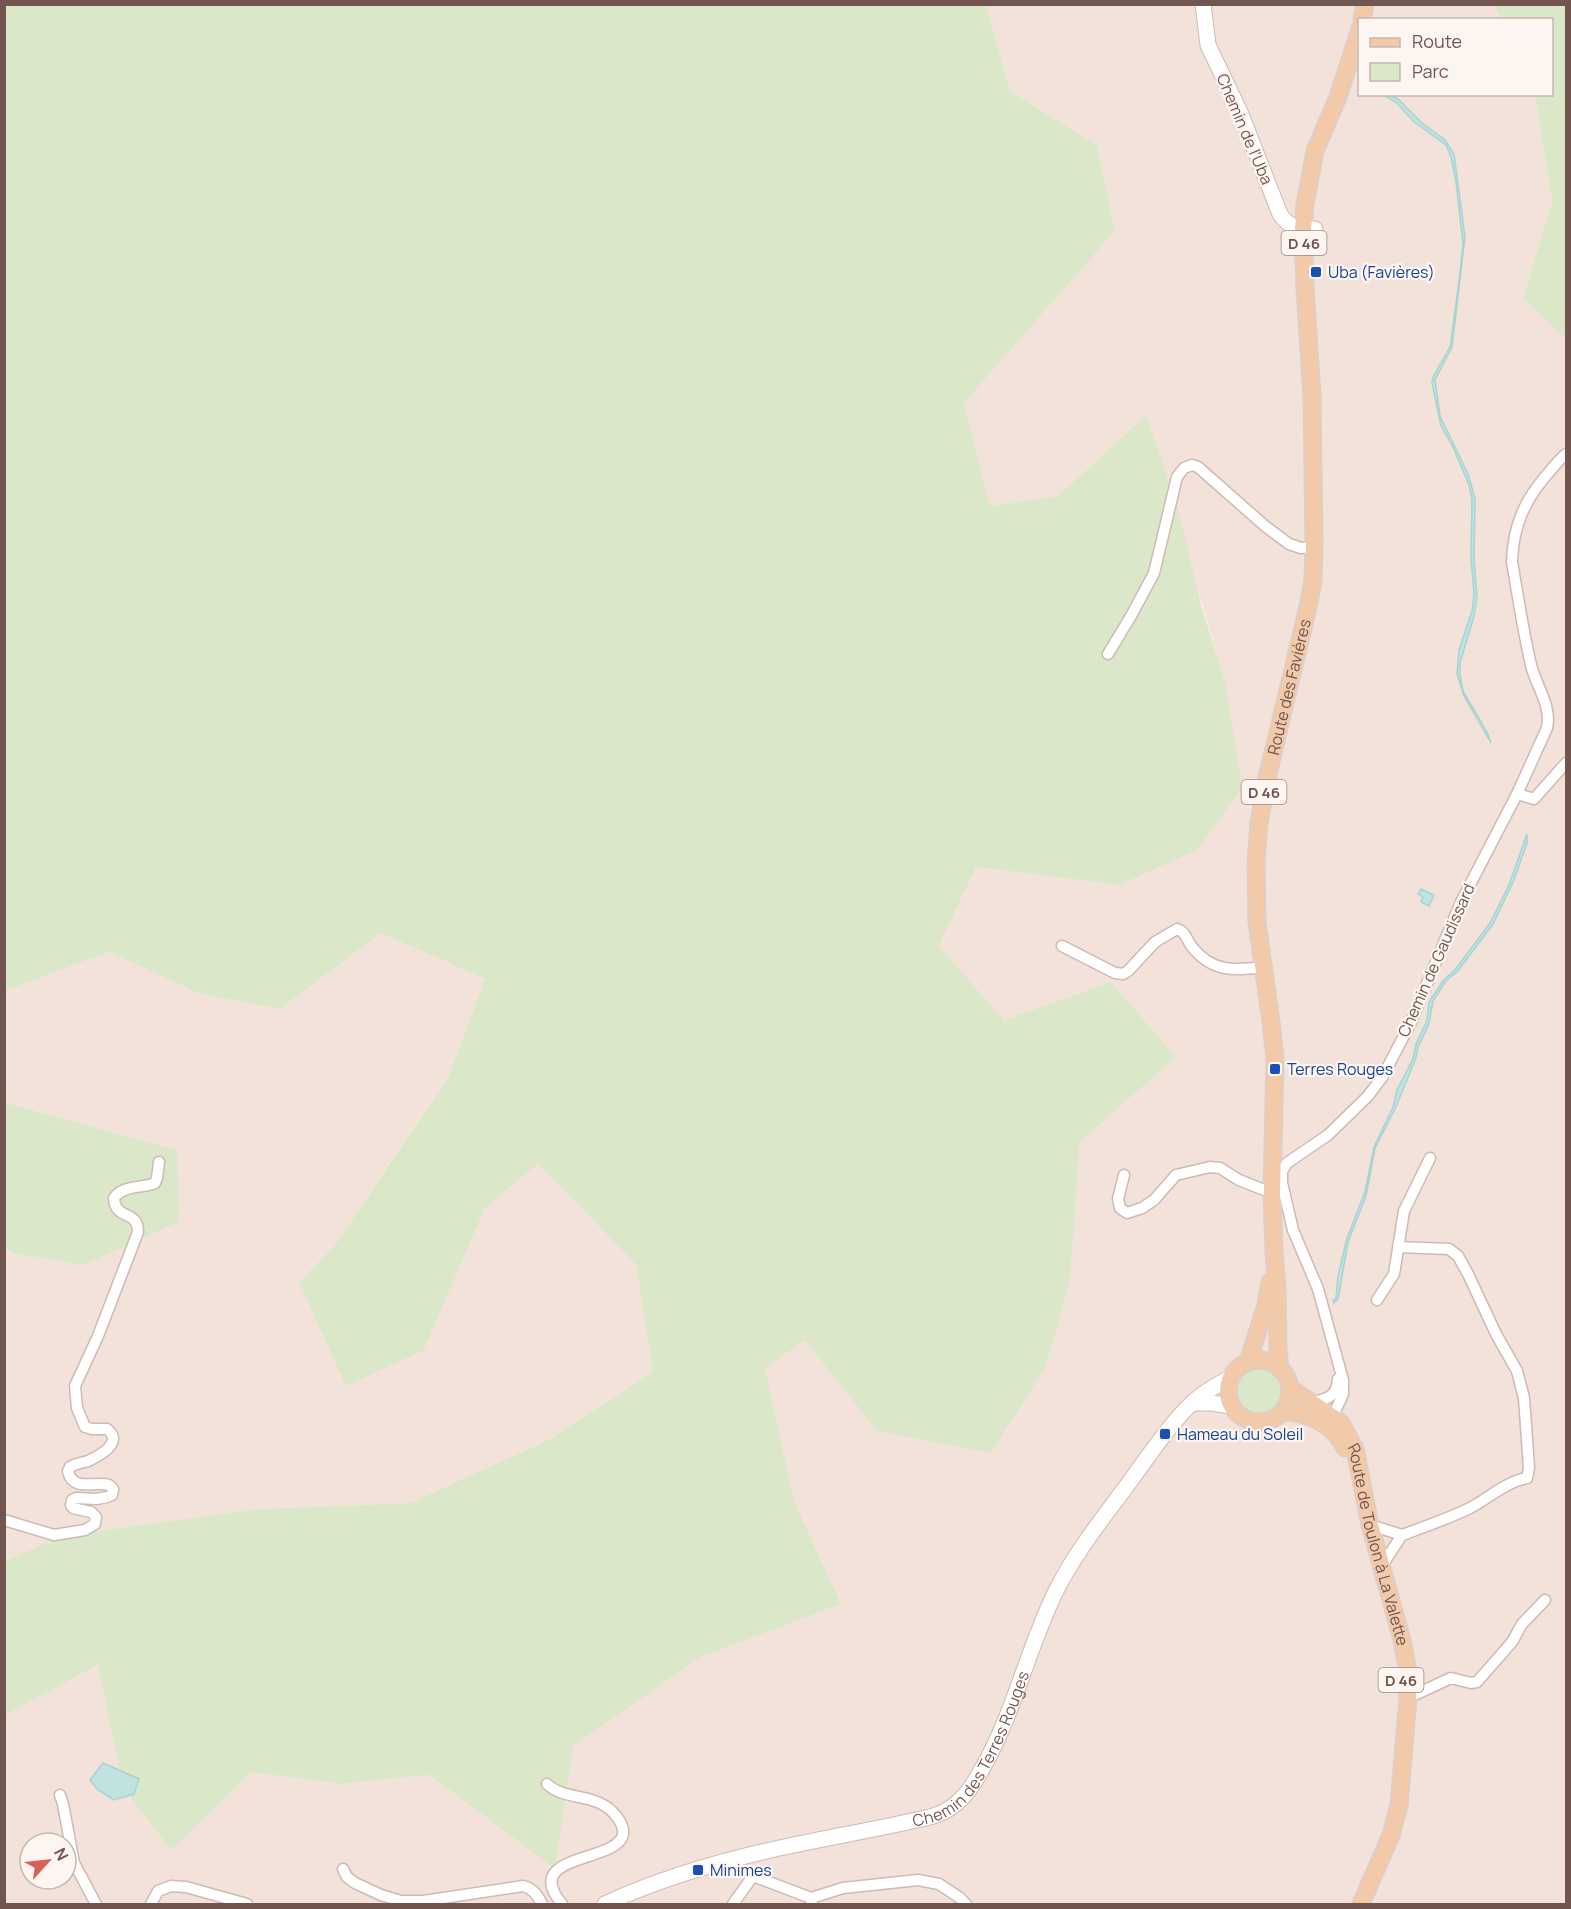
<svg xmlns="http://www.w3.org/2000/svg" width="1571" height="1909" font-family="Manrope,sans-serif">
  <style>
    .residential { fill: #f2e2d9; fill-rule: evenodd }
    .green { fill: #dbe7c9 }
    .water { fill: #c0e3e1; stroke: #a7d3d2; stroke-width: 1.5 }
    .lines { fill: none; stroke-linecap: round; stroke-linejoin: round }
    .street-casing { stroke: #cebab3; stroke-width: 13 }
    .secondary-casing { stroke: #d0b9b1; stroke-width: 17 }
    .primary-casing { stroke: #d8cfce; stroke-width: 19 }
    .street { stroke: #fff; stroke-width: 10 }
    .secondary { stroke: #fff; stroke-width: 15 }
    .primary { stroke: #f2c9a9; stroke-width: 16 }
    .transit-dot { fill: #1a4fb4; stroke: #fdf6f0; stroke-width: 2 }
    .labels { text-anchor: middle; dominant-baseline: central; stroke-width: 4.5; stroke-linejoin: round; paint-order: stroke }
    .shield { fill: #fdf6f0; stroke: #9c857f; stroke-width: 1.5 }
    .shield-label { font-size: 15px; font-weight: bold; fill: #73554f }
    .street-label { font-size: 16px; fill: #73554f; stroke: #fdf6f0 }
    .transit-label { font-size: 16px; fill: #164399; stroke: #fdf6f0; text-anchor: start }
  </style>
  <rect width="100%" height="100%" fill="#fbf1ea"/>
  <path class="residential" d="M986 5H1494L1501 19 1360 20V94L1535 95 1552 201 1523 297 1566 339V1904H5V1715L98 1665 123 1788 171 1850 251 1772 340 1784 429 1775 555 1869 572 1746 699 1658 841 1604 794 1500 765 1368 805 1339 877 1431 1046 1366 1070 1282 1080 1142 1176 1057 1111 982 1004 1020 939 946 976 867 1119 885 1225 681 1146 415 1058 496 990 506 964 403 1115 231 1097 145 1010 91ZM30 1843H66V1879H30Z
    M381 933 485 979 447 1080 387 1166 335 1245 300 1282 424 1350 485 1208 538 1164 636 1265 653 1372 548 1440 410 1503 257 1509 61 1536 5 1561 4 1249 16 1254 84 1265 179 1222 177 1150 5 1102V991L109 952 200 994 280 1009Z"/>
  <path class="green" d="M5 5H986L1010 91 1097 145 1115 231 964 403 990 506 1058 496 1146 415 1177 505 1202 608 1225 681 1242 788 1197 850 1119 885 976 867 939 946 1004 1020 1111 982 1176 1057 1080 1142 1070 1282 1046 1366 991 1453 877 1431 805 1340 765 1368 794 1500 841 1604 699 1658 573 1746 555 1869 429 1775 340 1784 251 1772 171 1850 123 1788 98 1665 5 1715V1561L61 1536 257 1509 410 1503 548 1440 653 1372 636 1265 538 1164 485 1208 424 1350 346 1386 299 1282 335 1245 387 1167 447 1080 485 979 381 933 280 1009 200 994 109 952 5 991Z
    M1494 5H1566V339L1523 298 1552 201 1535 95 1552 94V20L1501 19Z
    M4 1102 177 1150 179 1222 84 1265 16 1254 5 1249Z
    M1234 1391a25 25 0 1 1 50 0a25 25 0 1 1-50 0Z"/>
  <path class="water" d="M1384 95H1389L1398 99 1422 123 1445 140 1454 154 1465 237 1452 347 1435 380 1440 416 1468 474 1475 498 1474 558 1477 597 1474 616 1460 663V674L1463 691 1487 732 1491 743 1464 696 1457 674 1459 650 1472 611 1474 594 1471 558 1472 499 1469 485 1453 447 1441 426 1432 383 1433 377 1450 347 1458 289 1463 244 1456 182 1451 157 1446 145 1413 121 1397 103Z
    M1527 834V843L1514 880 1493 924 1458 971 1446 981 1433 1001 1429 1024 1418 1047 1416 1058 1395 1109 1375 1148 1366 1196 1348 1242 1339 1294 1338 1299 1334 1303 1333 1300 1336 1299 1338 1276 1347 1238 1365 1192 1374 1147 1393 1107 1397 1090 1413 1059 1416 1044 1427 1021 1429 1002 1443 981 1455 970 1490 923 1509 885Z
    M1421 889 1434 895 1429 906 1421 902 1423 897 1418 894Z
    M103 1763 139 1779 134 1794 114 1800 98 1790 90 1780Z"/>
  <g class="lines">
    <defs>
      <path id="street" d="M1108 654 1131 616 1154 573 1177 477 1184 468 1192 465 1198 467 1265 526 1289 544 1301 548 1314 547
        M1517 794 1534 799 1566 763
        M1062 946 1115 973 1123 974 1128 971 1155 942 1177 929C1186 932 1186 939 1192 947 1212 972 1234 971 1263 967
        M1124 1175 1118 1199 1120 1208 1127 1213 1142 1208 1154 1200 1176 1175 1210 1167 1220 1168 1239 1180 1272 1193
        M1398 1247 1449 1249 1458 1256 1468 1274 1496 1334 1517 1371 1524 1398 1529 1468 1527 1478C1505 1482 1488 1499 1468 1509 1447 1519 1424 1527 1402 1535
        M1377 1300 1394 1274 1404 1211 1430 1158
        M1313 1402C1328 1399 1337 1396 1338 1379
        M1329 1418 1333 1416 1343 1394V1380L1318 1289 1293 1230 1282 1183V1171L1287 1163 1328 1135 1368 1096 1383 1076 1411 1022 1461 902 1517 794 1547 728C1552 706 1536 686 1531 665 1523 631 1518 596 1512 562 1513 525 1525 499 1550 471 1555 465 1560 459 1566 454
        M4 1520 54 1535 85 1530 95 1524 96 1517 91 1512 73 1508 71 1505 72 1500 76 1498 97 1499 107 1497 112 1495 113 1489 109 1485C95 1481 72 1492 68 1471L70 1467C76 1463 82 1463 88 1461 101 1455 124 1442 107 1429H92L85 1427 77 1408 75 1386 98 1336 138 1232C138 1209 115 1221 114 1198 124 1184 142 1189 155 1183L157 1178 159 1162
        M1370 1525 1402 1535
        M1381 1567 1402 1535
        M1408 1698 1451 1678 1471 1683 1477 1682 1512 1642 1522 1624 1545 1600
        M547 1784C565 1802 598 1791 617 1817 620 1821 624 1827 623 1834 619 1863 519 1853 562 1904
        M60 1795 63 1804 74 1863 96 1904
        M736 1859 739 1869 753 1876 811 1898 812 1904
        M343 1869 347 1877 355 1883 381 1895 401 1901H423L523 1886C533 1888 538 1896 542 1904
        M811 1898 843 1888 918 1880 939 1884 960 1898 966 1904
        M151 1904 158 1891 171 1886 186 1887 247 1904
        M733 1904 753 1876"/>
      <g id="secondary">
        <path d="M1203 4 1208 45 1240 112 1280 214C1289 228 1299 229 1315 229"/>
        <path d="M1192 1403H1211L1232 1406"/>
        <path id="s1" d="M605 1904C663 1877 727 1859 789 1846 836 1836 883 1828 930 1817 942 1814 955 1806 964 1796 974 1785 981 1771 988 1758 1016 1705 1029 1646 1055 1593 1075 1552 1104 1517 1131 1480 1149 1456 1166 1429 1187 1408 1199 1395 1216 1385 1232 1377"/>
      </g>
      <g id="primary">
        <path d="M1362 20 1365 4"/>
        <circle cx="1259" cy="1391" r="31"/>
        <path d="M1248 1362 1266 1305 1270 1282"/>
        <path id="s2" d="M1280 1369 1278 1350 1277 1290 1274 1251 1272 1193 1275 1059 1271 1022 1257 922 1256 862 1259 823 1267 778 1308 607 1313 581 1314 544 1312 396 1305 287 1303 229 1305 204 1315 151 1338 97 1360 29"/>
        <path id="s3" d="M1290 1388 1341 1423 1355 1449 1370 1525 1402 1640 1407 1666 1408 1698 1399 1805 1391 1835 1361 1904"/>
        <path d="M1282 1412C1308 1412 1333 1424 1345 1448"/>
      </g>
    </defs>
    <use href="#street" class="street-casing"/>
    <use href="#secondary" class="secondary-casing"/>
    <use href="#primary" class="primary-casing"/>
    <use href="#street" class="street"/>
    <use href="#secondary" class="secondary"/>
    <use href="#primary" class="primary"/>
  </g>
  <g class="transit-dot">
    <rect x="1310" y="266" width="12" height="12" rx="3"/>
    <rect x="1269" y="1063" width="12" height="12" rx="3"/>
    <rect x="1159" y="1428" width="12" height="12" rx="3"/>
    <rect x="692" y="1864" width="12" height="12" rx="3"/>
  </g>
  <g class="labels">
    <g class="shield">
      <rect x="1281.5" y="231" width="45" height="24" rx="4.5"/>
      <rect x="1241.5" y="780" width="45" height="24" rx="4.5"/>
      <rect x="1378.5" y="1668" width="45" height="24" rx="4.5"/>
    </g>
    <g class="shield-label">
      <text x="1304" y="243">D 46</text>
      <text x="1264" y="792">D 46</text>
      <text x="1401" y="1680">D 46</text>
    </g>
    <g class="street-label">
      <text transform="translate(1245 129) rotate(67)">Chemin de l'Uba</text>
      <text stroke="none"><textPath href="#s2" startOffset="687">Route des Favières</textPath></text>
      <text transform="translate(1436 960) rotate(-66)">Chemin de Gaudissard</text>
      <text stroke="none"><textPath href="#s3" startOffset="190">Route de Toulon à La Valette</textPath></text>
      <text stroke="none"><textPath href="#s1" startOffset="418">Chemin des Terres Rouges</textPath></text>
    </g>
    <g class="transit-label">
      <text x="1328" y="272">Uba (Favières)</text>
      <text x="1287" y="1069">Terres Rouges</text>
      <text x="1177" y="1434">Hameau du Soleil</text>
      <text x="710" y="1870">Minimes</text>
    </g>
  </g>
  <rect width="1571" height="1909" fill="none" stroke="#73554f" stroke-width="12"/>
  <rect x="1358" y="18" width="195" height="78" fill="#fdf6f0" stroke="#c6b6b0" stroke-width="1.5"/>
  <rect x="1370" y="38" width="30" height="9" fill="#f2c9a9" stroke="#c6b6b0" stroke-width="1.5"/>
  <text x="1412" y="48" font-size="18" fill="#73554f">Route</text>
  <rect x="1370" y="63" width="30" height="18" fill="#dbe7c9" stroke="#c6b6b0" stroke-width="1.5"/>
  <text x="1412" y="78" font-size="18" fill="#73554f">Parc</text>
  <g transform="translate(48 1861) rotate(63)"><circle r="28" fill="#fdf6f0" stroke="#c6b6b0" stroke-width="1.5"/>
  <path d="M0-4.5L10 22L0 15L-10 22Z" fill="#d8605b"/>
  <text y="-9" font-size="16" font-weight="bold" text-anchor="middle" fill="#73554f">N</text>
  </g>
</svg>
